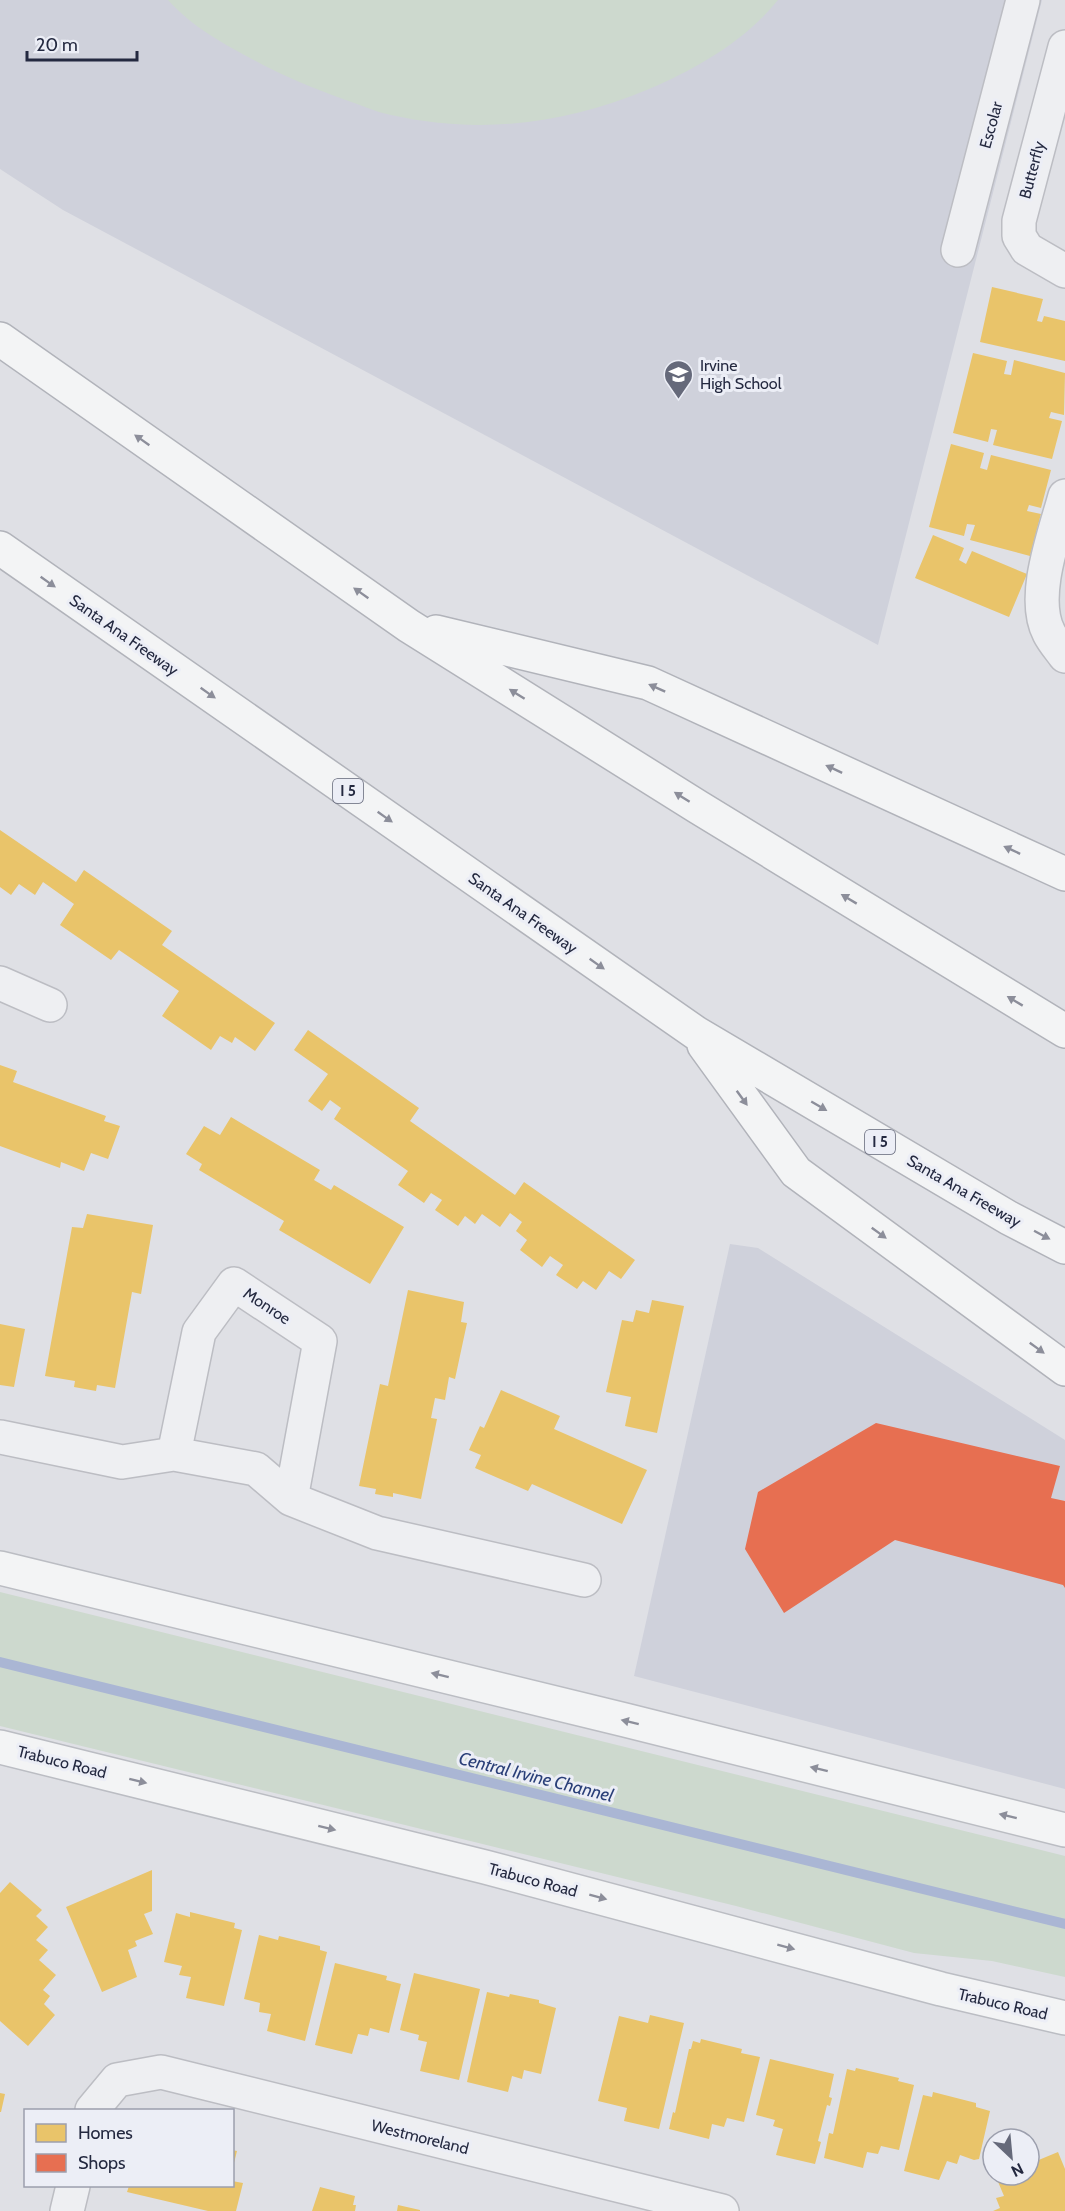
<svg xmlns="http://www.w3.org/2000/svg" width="1065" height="2211" font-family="Cabin,sans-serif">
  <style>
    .built { fill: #cfd1db }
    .green { fill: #cdd9ce }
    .homes { fill: #e9c46a }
    .shops { fill: #e76f51 }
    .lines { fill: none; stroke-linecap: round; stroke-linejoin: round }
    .stream { stroke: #aab6d4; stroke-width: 10 }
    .minor-casing { stroke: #bcbdc3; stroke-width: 36 }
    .major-casing { stroke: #bbbdc3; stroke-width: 36 }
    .highway-casing { stroke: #b1b3ba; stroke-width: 36 }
    .minor { stroke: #eeeff2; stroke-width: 33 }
    .major { stroke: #f3f4f5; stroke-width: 33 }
    .highway { stroke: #f3f4f5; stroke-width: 33 }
    .oneway { fill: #8c8e9a }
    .labels { text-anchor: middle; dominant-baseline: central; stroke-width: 6; stroke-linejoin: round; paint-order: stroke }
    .shield { fill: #eceef6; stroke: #606477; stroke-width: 1.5 }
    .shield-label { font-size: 15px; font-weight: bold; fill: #242940 }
    .street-label { font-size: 16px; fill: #242940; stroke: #eceef6 }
    .poi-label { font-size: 16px; fill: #242940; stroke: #eceef6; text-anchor: start }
    .water-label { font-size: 18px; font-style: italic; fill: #2a3f78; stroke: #eceef6 }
  </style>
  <rect width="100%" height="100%" fill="#dfe0e5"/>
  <path class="built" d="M0 0H1042L878 645 63 210 0 169Z
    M730 1244 758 1248 1065 1440V1789L634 1676Z"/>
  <path class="green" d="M168 0H778C745 41 696 69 649 89 565 124 481 135 391 115 380 113 368 108 357 104 325 93 295 81 265 66 230 47 195 30 168 0Z
    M0 1592 1065 1856V1977L992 1961 914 1953 736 1906 0 1726Z"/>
  <path class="homes" d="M992 287 1043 299 1037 321 1042 322 1044 316 1065 321V361L980 342Z
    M973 353 1007 361 1004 374 1011 375 1014 360 1065 373 1064 415 1051 412 1049 418 1062 421 1052 459 993 445 997 430 991 429 988 442 953 433Z
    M951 444 984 453 980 468 987 470 991 455 1051 470 1041 508 1029 505 1027 511 1041 514 1030 556 970 540 975 525 967 524 964 536 929 527Z
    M933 535 964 548 959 560 966 564 972 551 1027 574 1009 617 915 578Z
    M0 830 76 882 84 870 172 931 162 945 275 1023 255 1051 235 1037 232 1043 220 1036 211 1050 162 1016 179 991 119 950 111 960 60 925 74 904 43 882 35 895 19 884 11 895 0 887Z
    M308 1030 419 1108 410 1121 515 1195 524 1182 635 1260 621 1279 609 1271 596 1290 583 1281 577 1289 556 1275 563 1265 550 1256 542 1267 520 1250 527 1240 516 1231 522 1222 510 1213 500 1227 482 1214 475 1224 465 1216 458 1226 435 1210 442 1200 431 1193 424 1203 398 1185 408 1171 334 1119 341 1108 330 1100 322 1111 308 1101 328 1074 294 1050Z
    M0 1065 17 1071 13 1082 106 1116 104 1121 120 1126 108 1159 91 1153 84 1171 61 1162 60 1168 0 1146Z
    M231 1117 320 1170 314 1180 331 1190 334 1185 404 1227 370 1284 279 1230 284 1221 199 1170 202 1164 186 1154 204 1126 220 1135Z
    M87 1214 153 1225 141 1294 132 1292 115 1388 97 1385 96 1391 74 1387 75 1381 45 1376 72 1227 83 1228Z
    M408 1290 464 1302 461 1322 467 1323 455 1379 449 1377 445 1400 435 1398 431 1418 437 1419 421 1499 393 1493V1497L375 1494 376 1489 359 1486 380 1384 388 1386Z
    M652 1300 684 1306 657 1433 625 1426 631 1397 606 1392 622 1320 633 1322 636 1310 649 1313Z
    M0 1324 25 1329 14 1387 0 1385Z
    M501 1390 560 1416 554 1429 647 1470 622 1524 532 1484 528 1491 475 1468 481 1455 469 1450 480 1426 484 1428Z
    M152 1870V1911L144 1914 153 1934 135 1941 137 1946 128 1950 137 1977 102 1992 66 1907Z
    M10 1882 42 1910 36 1916 48 1927 36 1940 48 1950 39 1960 56 1975 43 1990 50 1996 44 2004 55 2015 28 2046 0 2021V1893Z
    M190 1912 235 1923 234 1928 242 1930 224 2006 186 1998 191 1977 179 1975 182 1966 164 1962 176 1913 190 1917Z
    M259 1935 278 1940 279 1936 320 1946V1950L327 1952 305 2041 267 2031 271 2014 259 2012 260 2003 244 1999Z
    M335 1963 387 1976 386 1980 401 1984 389 2033 370 2028 368 2036 358 2034 352 2054 315 2045Z
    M414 1973 480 1989 459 2080 420 2071 427 2042 418 2040 419 2035 400 2030Z
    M487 1992 509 1997 510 1994 539 2000V2003L556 2008 541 2074 524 2070 522 2079 512 2076 508 2092 467 2082Z
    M650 2015 684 2023 659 2129 624 2121 627 2108 598 2101 619 2016 648 2023Z
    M701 2039 742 2049 741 2053 760 2057 744 2122 727 2118 724 2127 712 2124 709 2139 669 2129 673 2112 675 2113 689 2049H691L693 2041 700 2043Z
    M770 2059 834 2074 829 2097 832 2098 830 2106 827 2105 818 2141 821 2142 815 2164 776 2155 783 2129 773 2126 775 2120 756 2115Z
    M856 2068 899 2078 898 2081 914 2085 899 2150 881 2146 878 2154 867 2152 863 2168 824 2158 829 2133 833 2134 847 2069 855 2071Z
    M933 2092 976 2103V2107L990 2111 979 2159 974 2160 960 2155 957 2164 947 2161 939 2180 904 2171 923 2095 932 2097Z
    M0 2093 5 2094 1 2112H0Z
    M232 2150 237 2151 233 2167H232Z
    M1058 2152 1065 2169V2211H993L1000 2208 996 2198 1004 2196 996 2177 1001 2175H1029V2164Z
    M232 2181 243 2183 236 2211H208L127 2192 129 2186H232Z
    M320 2187 355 2196 353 2205H356L355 2211H312Z
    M398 2205 420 2210V2211H397Z"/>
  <path class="shops" d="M876 1423 1060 1466 1051 1498 1065 1501V1588L1063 1585 895 1540 784 1613 745 1549 758 1492Z"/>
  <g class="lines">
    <path class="stream" d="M0 1662 1065 1924"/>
    <defs>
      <path id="minor" d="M1065 47 1019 221V236L1027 249 1065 271
        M958 250 1023 0
        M1065 496C1055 533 1030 597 1049 633 1053 641 1060 649 1065 656
        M0 983 50 1005
        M0 1437 122 1462 174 1454 256 1469 291 1499 377 1533 584 1580
        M174 1454 199 1332 234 1284 320 1341 291 1499
        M92 2110 117 2080 161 2072 722 2211
        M67 2211 73 2186"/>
      <path id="major" d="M0 1568 625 1720 1065 1830
        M0 1747 485 1867 941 1989 1065 2018"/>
      <path id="highway" d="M0 339 409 626 698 807 1065 1031
        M0 548 696 1033 1009 1218 1065 1247
        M436 632 648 683 1065 874
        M704 1045 796 1172 1065 1369"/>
    </defs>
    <use href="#minor" class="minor-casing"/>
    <use href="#major" class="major-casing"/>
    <use href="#highway" class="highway-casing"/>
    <use href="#minor" class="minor"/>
    <use href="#major" class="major"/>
    <use href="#highway" class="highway"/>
  </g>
  <defs><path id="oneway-solid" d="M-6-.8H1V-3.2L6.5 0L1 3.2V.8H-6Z" transform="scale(1.5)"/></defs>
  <g class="oneway">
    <use href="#oneway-solid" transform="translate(142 440) rotate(-145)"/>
    <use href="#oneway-solid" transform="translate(48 582) rotate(35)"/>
    <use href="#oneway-solid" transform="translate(361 593) rotate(-145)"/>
    <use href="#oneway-solid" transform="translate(657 688) rotate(-156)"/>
    <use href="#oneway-solid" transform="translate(208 693) rotate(35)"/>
    <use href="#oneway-solid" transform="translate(517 694) rotate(-148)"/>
    <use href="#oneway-solid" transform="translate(834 769) rotate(-155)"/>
    <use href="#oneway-solid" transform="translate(682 797) rotate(-148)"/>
    <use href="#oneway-solid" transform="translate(385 817) rotate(35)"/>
    <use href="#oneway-solid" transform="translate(1012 850) rotate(-155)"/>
    <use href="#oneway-solid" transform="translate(849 899) rotate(-149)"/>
    <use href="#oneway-solid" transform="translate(597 964) rotate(35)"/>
    <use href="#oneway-solid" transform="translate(1015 1001) rotate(-149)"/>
    <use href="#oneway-solid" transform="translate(742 1098) rotate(54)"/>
    <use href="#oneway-solid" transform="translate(819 1106) rotate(30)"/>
    <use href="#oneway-solid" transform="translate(879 1233) rotate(36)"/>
    <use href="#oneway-solid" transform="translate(1042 1235) rotate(28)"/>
    <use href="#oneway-solid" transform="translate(1037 1348) rotate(36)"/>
    <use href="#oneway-solid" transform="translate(440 1675) rotate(-166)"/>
    <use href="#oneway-solid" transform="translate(630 1722) rotate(-166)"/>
    <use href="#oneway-solid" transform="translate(819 1769) rotate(-166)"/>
    <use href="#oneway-solid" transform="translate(138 1781) rotate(14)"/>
    <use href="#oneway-solid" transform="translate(1008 1816) rotate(-166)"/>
    <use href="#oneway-solid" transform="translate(327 1828) rotate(14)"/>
    <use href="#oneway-solid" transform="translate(598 1897) rotate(15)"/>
    <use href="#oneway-solid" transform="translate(786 1947) rotate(15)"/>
  </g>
  <defs>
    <symbol id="school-pin" viewBox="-11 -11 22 30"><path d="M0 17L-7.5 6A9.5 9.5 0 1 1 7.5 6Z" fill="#65697a" stroke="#eceef6"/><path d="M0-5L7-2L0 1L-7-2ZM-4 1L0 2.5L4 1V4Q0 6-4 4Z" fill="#fff"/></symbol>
  </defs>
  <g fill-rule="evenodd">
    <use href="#school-pin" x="662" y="358" width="33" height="45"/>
  </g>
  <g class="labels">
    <g class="shield">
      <rect x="333" y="779" width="30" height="24" rx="4.5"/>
      <rect x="865" y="1130" width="30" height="24" rx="4.5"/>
    </g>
    <g class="shield-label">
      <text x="348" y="791">I 5</text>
      <text x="880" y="1142">I 5</text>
    </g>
    <g class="street-label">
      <text transform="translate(991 125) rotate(-75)">Escolar</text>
      <text transform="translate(1032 170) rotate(-75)">Butterfly</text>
      <text transform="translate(124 635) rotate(35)">Santa Ana Freeway</text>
      <text transform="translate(523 913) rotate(35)">Santa Ana Freeway</text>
      <text transform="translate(964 1191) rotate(30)">Santa Ana Freeway</text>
      <text transform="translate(267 1306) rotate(33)">Monroe</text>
      <text transform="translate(62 1762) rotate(14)">Trabuco Road</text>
      <text transform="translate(533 1880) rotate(15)">Trabuco Road</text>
      <text transform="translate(1003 2004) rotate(13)">Trabuco Road</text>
      <text transform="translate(420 2137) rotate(14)">Westmoreland</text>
    </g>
    <g class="poi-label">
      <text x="700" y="365">Irvine<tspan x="700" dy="18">High School</tspan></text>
    </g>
    <g class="water-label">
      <text transform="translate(536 1777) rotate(14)">Central Irvine Channel</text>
    </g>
  </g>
  <rect x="24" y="2109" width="210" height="78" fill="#eceef6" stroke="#9c9fad" stroke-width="1.5"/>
  <rect x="36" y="2124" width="30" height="18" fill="#e9c46a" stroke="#9c9fad" stroke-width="1.5"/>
  <text x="78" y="2139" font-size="18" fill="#242940">Homes</text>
  <rect x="36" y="2154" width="30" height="18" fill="#e76f51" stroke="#9c9fad" stroke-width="1.5"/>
  <text x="78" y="2169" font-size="18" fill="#242940">Shops</text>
  <g transform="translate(1011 2157) rotate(154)"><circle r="28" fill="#eceef6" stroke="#9c9fad" stroke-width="1.5"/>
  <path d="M0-4.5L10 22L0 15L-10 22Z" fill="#65697a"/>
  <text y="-9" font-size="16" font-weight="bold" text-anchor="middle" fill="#242940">N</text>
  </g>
  <path d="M27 51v9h110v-9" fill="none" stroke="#242940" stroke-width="3"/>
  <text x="36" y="51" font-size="18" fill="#242940" stroke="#eceef6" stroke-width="4.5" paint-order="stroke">20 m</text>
</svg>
